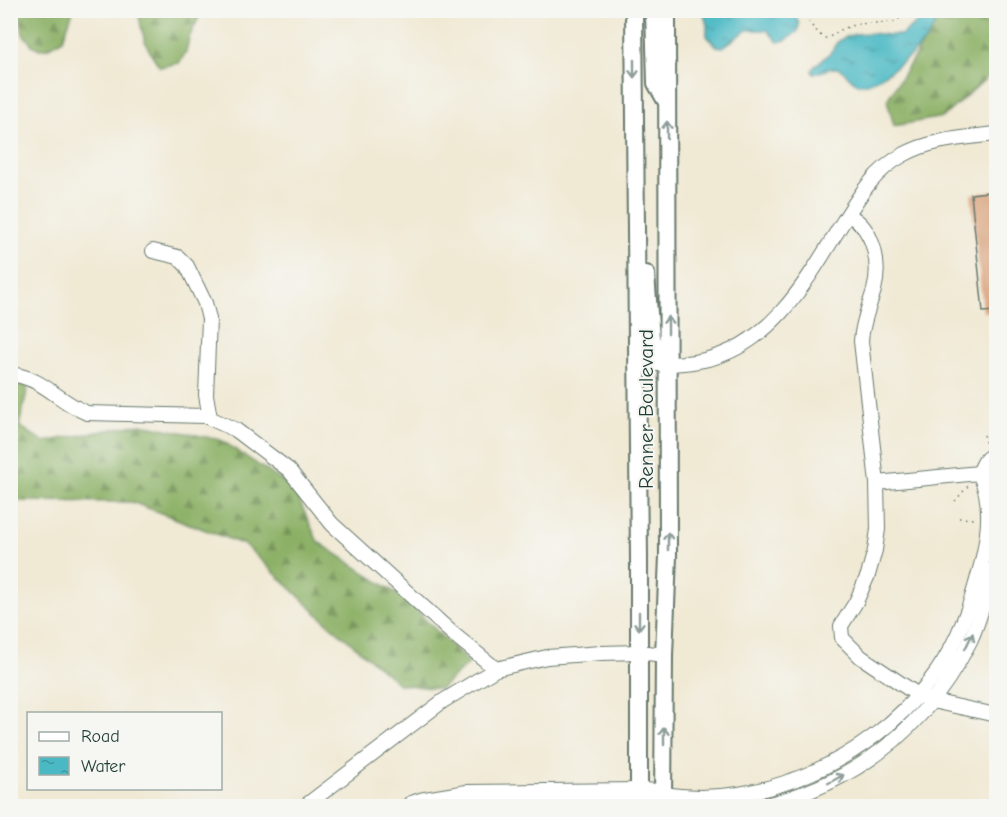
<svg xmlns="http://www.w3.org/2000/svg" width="1007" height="817" font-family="'Comic Neue',sans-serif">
<defs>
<pattern id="forest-firs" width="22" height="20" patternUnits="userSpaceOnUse" patternTransform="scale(1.5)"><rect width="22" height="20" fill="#8cb166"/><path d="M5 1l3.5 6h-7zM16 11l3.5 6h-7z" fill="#729155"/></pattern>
<pattern id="water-ripples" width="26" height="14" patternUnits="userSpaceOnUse" patternTransform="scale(1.5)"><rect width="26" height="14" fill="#4bb9c4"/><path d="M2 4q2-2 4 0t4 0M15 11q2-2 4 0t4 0" fill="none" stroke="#3e98a0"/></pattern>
</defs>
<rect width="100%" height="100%" fill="#f6f6f2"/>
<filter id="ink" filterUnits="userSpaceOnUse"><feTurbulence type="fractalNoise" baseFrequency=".0167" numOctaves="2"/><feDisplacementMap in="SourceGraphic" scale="12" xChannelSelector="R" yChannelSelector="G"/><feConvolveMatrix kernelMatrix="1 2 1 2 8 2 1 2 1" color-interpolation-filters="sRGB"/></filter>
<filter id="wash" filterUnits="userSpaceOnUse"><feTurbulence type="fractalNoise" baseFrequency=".008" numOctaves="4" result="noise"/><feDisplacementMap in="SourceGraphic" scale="24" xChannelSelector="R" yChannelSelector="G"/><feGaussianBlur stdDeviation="1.35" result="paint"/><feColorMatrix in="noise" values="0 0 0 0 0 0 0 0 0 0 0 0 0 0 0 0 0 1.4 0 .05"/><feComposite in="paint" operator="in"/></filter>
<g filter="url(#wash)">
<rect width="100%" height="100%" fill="#f0e9d4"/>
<g fill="url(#forest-firs)" stroke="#56774d" stroke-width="1.5">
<polygon points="19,11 19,10 73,11 63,39 48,48 40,49 33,46 23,34"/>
<path d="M138,11H202L189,38L186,52L179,63L160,67C144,45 143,37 138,11Z"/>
<polygon points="931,11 996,11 996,39 988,40 992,73 943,117 894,126 887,100 935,24 939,13"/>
<polygon points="11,380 28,387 19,426 44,442 141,424 221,440 294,489 318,542 405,599 469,663 440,689 399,684 324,620 245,545 132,502 11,501"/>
</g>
<g fill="url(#water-ripples)" stroke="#357b7c" stroke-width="1.5">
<polygon points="703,11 794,11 799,24 798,31 786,40 778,42 767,30 747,30 723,47 716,46 707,36 707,25"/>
<path d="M932,11L939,12V16C935,25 931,34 925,41C915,53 876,86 859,84C849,82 846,69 837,68C831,67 820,72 814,74L812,71C815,63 822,61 828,55C833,51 835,43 840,40C859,28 881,36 901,35Z"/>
</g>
<g id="blocks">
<polygon fill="#d8a27b" points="996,191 996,311 983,312 971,194"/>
</g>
</g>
<g filter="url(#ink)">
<use href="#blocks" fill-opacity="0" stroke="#68796c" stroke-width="1.5"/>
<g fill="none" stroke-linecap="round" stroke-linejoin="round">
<defs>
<g id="minor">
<path d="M848,215C874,227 881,264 874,290C869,307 862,323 861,341L877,483L878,529L875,550L868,575L856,602L841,626L842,638L861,657L918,695L932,701L996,715"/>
<polyline points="153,251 178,257 187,266 205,303 209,319 206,395 210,418"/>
<path d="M636,364C659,364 682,365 704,360C773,345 809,277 843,222C859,196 875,170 903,155C932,139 964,138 996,134"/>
<path d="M10,374C44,378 57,401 87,413L205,416L236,430L289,470L332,524L452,633L496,669"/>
<path d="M979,473C983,465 986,454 996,456"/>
<polyline points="877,483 979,473"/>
<path d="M663,794C761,810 869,760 929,682C953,652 967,617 977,580C987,546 995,505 979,473"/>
<polyline points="305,806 443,701 496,669 547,657 601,653 639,652 664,655"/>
<path d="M762,806C857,783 926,729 970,641C982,616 987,588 996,563"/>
</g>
<g id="major">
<polyline points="634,10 639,558 639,806"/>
<polyline points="654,10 656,83 665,99"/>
<polyline points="646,274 651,339 656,349 668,364"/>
<polyline points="663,806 664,655 668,556 667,10"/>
</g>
<polyline id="highway" points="412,806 424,802 466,795 639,793 663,794"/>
</defs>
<use href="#minor" stroke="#68796c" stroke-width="16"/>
<use href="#major" stroke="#68796c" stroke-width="20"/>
<use href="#highway" stroke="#68796c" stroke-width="22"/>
<g stroke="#68796c" stroke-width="1.5" stroke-dasharray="1.5 4.5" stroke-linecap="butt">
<polyline points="804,10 810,24 823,38 828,38 840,30 856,24 894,22 912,10"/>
<polyline points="984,435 986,446"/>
<polyline points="955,501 968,486"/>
<polyline points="959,518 976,519"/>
</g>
<use href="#minor" stroke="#fff" stroke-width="14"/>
<use href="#major" stroke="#fff" stroke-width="16"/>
<use href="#highway" stroke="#fff" stroke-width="20"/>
</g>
<defs><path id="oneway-shaft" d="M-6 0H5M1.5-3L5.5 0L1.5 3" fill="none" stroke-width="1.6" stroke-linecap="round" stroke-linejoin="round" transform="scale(1.5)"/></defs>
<g stroke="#8f9e9a">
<use href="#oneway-shaft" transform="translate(634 69) rotate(90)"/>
<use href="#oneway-shaft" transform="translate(667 130) rotate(-90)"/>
<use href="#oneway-shaft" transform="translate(668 325) rotate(-90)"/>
<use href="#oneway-shaft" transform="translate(668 541) rotate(-90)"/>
<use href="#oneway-shaft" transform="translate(639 621) rotate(90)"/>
<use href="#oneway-shaft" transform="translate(969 641) rotate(-64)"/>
<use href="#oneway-shaft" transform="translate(664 736) rotate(-90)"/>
<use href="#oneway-shaft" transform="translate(836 779) rotate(-28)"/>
</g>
</g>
<g text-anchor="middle" stroke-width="4.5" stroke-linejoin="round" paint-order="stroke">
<g font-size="21" fill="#1f3d34" stroke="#f6f6f2">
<text transform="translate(646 409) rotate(-90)" y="7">Renner Boulevard</text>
</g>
</g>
<rect width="1007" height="817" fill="none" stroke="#f6f6f2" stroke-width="36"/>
<rect x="27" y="712" width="195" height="78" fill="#f6f6f2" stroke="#a0aca6" stroke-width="1.5"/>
<rect x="39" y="732" width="30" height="9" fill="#ffffff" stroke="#a0aca6" stroke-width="1.5"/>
<text x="81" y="742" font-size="18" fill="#1f3d34">Road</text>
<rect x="39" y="757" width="30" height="18" fill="url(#water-ripples)" stroke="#a0aca6" stroke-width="1.5"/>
<text x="81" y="772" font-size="18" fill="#1f3d34">Water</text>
</svg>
